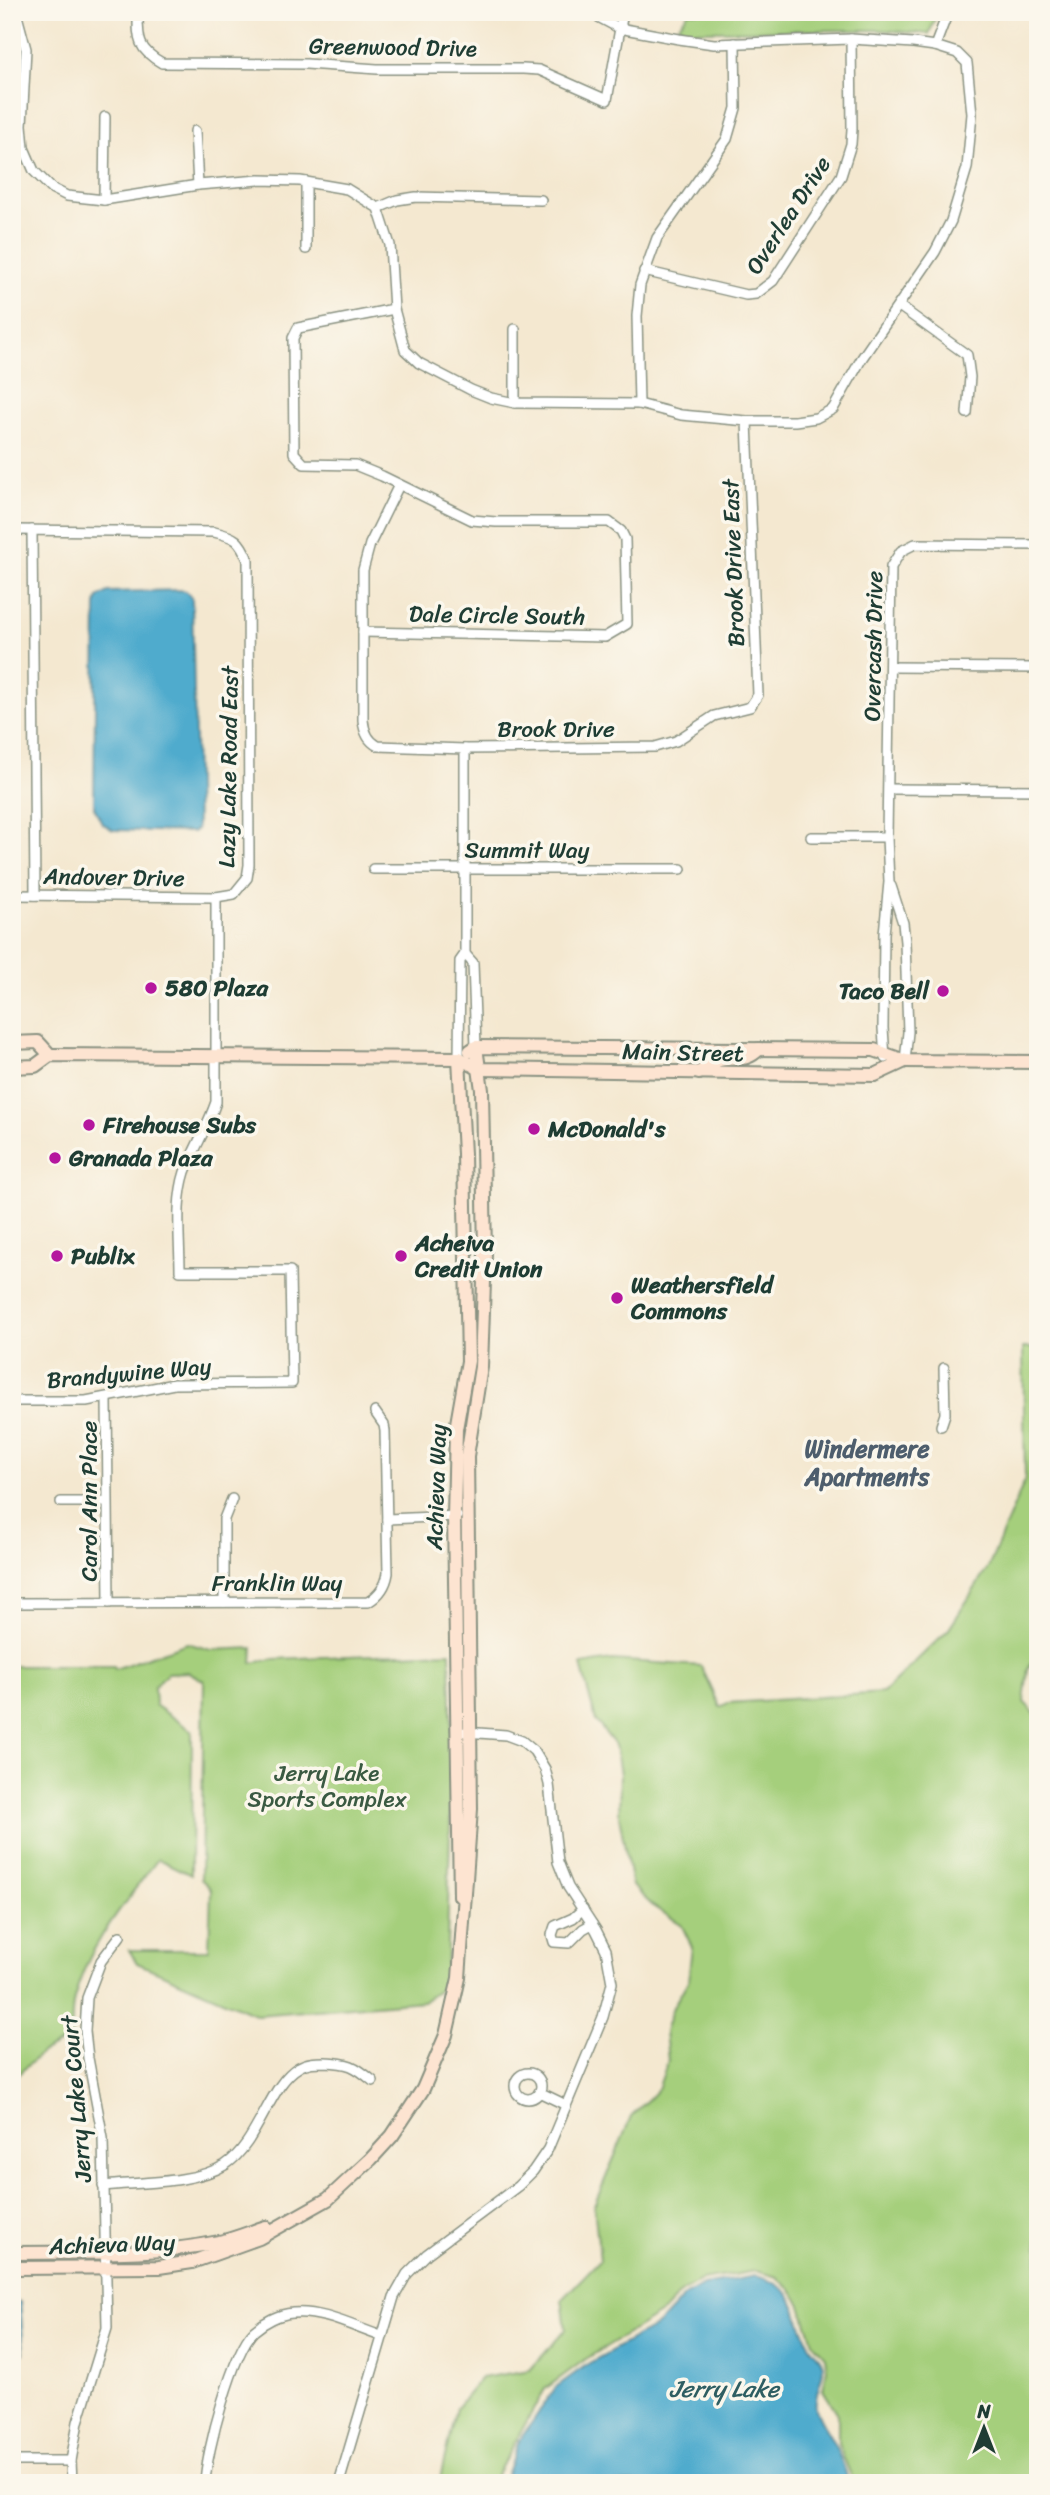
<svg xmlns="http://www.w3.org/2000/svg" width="1050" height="2495" font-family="Sriracha,sans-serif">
<rect width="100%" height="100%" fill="#fbf7ec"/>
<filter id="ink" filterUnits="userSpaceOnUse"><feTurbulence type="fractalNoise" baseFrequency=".0143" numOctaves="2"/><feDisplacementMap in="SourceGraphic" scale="14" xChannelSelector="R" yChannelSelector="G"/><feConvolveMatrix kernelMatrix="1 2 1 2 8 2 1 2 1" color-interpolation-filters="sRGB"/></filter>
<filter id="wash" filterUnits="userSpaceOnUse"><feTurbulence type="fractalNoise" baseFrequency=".00686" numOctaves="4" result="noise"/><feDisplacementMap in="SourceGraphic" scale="28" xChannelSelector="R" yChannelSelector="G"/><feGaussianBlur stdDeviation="1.57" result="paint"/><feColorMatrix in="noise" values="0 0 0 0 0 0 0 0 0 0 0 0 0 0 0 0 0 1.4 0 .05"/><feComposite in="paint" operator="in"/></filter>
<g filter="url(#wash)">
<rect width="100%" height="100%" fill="#f4e8d0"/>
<g fill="#a5cf7b" stroke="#628658" stroke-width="2">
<polygon points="689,12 938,12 929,34 881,30 688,31 678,26"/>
<polygon points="1023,1348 1038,1348 1038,1653 1028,1669 1024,1702 1038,1717 1038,2483 854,2483 838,2444 838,2414 823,2390 827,2369 825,2357 813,2342 800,2303 791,2290 777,2277 756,2271 702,2280 682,2292 663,2312 586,2359 545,2389 492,2483 439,2483 456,2408 481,2378 530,2370 566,2329 562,2299 600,2260 594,2206 631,2117 658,2089 668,2061 665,2031 673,2007 688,1981 692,1947 681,1924 654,1907 632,1886 619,1816 620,1774 615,1745 596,1721 581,1665 612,1660 701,1666 720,1707 728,1703 883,1693 949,1629 989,1566 1025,1480"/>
<path d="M187,1643L211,1650L253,1648L252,1663L273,1659L450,1652L452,1752L446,1986L423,2001L257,2015L137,1963L129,1950H209L211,1889L201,1879L204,1681L188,1672L167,1673L154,1687L155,1705L192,1731L191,1875L158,1859C125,1903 88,1944 74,1999C71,2011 72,2025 71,2038L41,2053L12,2080V1666H114L115,1669Z"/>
</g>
<g fill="#50abcd" stroke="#387480" stroke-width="2">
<polygon points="178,590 186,591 192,599 197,829 193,832 113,830 102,823 94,807 96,605 98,598 108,592"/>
<path d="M756,2276C801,2288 792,2310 809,2344C813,2352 822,2357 823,2366C824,2380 813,2395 816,2409C820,2422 827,2430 833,2442C840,2455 845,2469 849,2483H503L519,2441L556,2387L589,2363L658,2325L685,2296L703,2285Z"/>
<polygon points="12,2302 20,2302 24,2353 12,2362"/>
</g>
</g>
<g filter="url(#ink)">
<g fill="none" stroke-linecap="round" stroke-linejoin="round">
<defs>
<g id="street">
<polyline points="16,12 26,49 22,125 24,148 34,171 51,188 67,196 104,200 198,185 259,180 300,181 347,189 378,208 390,245 394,309 405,350 419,363 471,390 491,398 515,403 639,404 681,415 747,421 795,421 816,418 833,409 862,358 935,252 951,221 967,168 972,114 967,63 957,53 935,46 913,43 851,39 714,44 679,39 619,28 589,12"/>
<path d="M138,12C138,39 137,49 162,63L306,64L377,69H523L539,70L607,100L623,12"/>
<polyline points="935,46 948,12"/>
<polyline points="195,131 198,185"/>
<polyline points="306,182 306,249"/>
<polyline points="104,200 105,117"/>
<polyline points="378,208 397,200 416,197 541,200"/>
<polyline points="644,271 746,295 756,294 773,281 841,176 851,144 852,129 851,39"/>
<polyline points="899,306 967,355 970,377 967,413"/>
<polyline points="515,403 515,329"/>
<polyline points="639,404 637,316 640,285 657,238 727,139 736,108 735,43"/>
<path d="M399,485L370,544L363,570V720C364,731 368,741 378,746L465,749L655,747L676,741L714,716L750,707L758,695L747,421"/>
<path d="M12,530L214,532C236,537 240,540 248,560L249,865L247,878L234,894L216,897L12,895"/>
<polyline points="32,530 35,895"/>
<polyline points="363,632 605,637 627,624 625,539 621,531 609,522 496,522 472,520 382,476 355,465 304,464 294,453 293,338 298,328 394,309"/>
<polyline points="891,667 1038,668"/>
<polyline points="889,789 1038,790"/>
<polyline points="811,837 887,837"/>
<polyline points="373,869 681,869"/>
<polyline points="891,886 903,923 905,942 908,1032 905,1061"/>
<polyline points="465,954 473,963 476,1047"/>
<polyline points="459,1058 460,961 465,954 465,749"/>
<polyline points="885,1058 883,1028 884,934 889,882 887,837 891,567 901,551 915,544 1038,545"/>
<polyline points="107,1398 109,1603"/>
<path d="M12,1401H86L174,1384L292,1383L290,1271H180C180,1239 175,1203 185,1172C194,1148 208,1126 216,1102V897"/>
<polyline points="941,1426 945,1414 944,1368"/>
<polyline points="61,1502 107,1502"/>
<polyline points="387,1519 457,1516"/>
<polyline points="224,1602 224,1519 232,1499"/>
<path d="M12,1603L368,1602C380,1595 386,1586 388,1573L385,1431L384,1425L375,1412"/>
<polyline points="583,1909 573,1918 555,1926 552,1935 554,1942 569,1943 583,1929 592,1924"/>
<circle cx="528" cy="2086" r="13"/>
<polyline points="539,2092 566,2105"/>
<path d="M103,2186C139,2182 194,2184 225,2165C259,2143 269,2084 299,2067C307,2062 316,2062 325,2062C349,2063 354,2065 373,2081"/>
<polyline points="12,2461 71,2461"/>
<polyline points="72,2483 71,2461 78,2422 107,2328 103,2138 88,2058 85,2031 87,1998 101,1961 120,1936"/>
<path d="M205,2483C206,2452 233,2351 254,2331C264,2322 279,2314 293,2313C321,2310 354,2327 381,2336"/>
<polyline points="339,2483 394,2297 407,2274 427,2254 518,2186 533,2171 548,2149 603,2017 612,1983 606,1950 596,1930 568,1887 558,1862 549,1784 545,1769 534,1751 522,1741 506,1735 465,1732"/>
</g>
<g id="secondary">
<polyline points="12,1043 38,1042 50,1055"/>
<polyline points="470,1051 476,1047 874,1050 905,1061 1038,1062"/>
<polyline points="459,1058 464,1154 468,1361 456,1429 454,1517 460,1896"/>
<polyline points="12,1067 35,1066 50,1055 459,1058 480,1069 875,1075 905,1061"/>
<path d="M699,1073C705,1068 712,1062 720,1060C737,1056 745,1063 759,1049"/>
<path d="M12,2253C81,2252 151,2256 219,2242C235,2239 250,2232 266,2227"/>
<polyline points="12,2268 159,2267 192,2262 259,2238 328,2199 371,2159 392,2136 423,2089 446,2035 459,1978 471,1809 467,1456 481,1367 485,1253 482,1090 476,1047"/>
</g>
</defs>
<use href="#street" stroke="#8a9282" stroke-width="12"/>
<use href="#secondary" stroke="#8a9282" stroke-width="16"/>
<use href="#street" stroke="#fff" stroke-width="9"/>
<use href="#secondary" stroke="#fde4d1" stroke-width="12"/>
</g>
</g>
<g fill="#b5179e" stroke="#fbf7ec" stroke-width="2.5">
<circle cx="151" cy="988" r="7"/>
<circle cx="943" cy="991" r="7"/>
<circle cx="89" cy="1125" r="7"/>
<circle cx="534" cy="1129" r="7"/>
<circle cx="55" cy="1158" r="7"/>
<circle cx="57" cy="1256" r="7"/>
<circle cx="401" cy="1256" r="7"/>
<circle cx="617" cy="1298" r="7"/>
</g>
<g text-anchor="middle" stroke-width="7" stroke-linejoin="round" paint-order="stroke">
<g font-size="23" fill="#1f3d34" stroke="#fbf7ec">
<text transform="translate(393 47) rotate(1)" y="8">Greenwood Drive</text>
<text transform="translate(788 215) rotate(-57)" y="8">Overlea Drive</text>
<text transform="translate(733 563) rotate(-92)" y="8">Brook Drive East</text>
<text transform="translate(497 615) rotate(1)" y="8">Dale Circle South</text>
<text transform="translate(873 646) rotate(-89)" y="8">Overcash Drive</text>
<text x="556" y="737">Brook Drive</text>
<text transform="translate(228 767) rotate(-89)" y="8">Lazy Lake Road East</text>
<text x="527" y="858">Summit Way</text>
<text transform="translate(114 877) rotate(1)" y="8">Andover Drive</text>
<text transform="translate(683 1052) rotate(1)" y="8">Main Street</text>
<text transform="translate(129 1373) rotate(-5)" y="8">Brandywine Way</text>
<text transform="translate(436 1487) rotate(-88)" y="8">Achieva Way</text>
<text transform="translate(89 1501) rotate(-90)" y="8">Carol Ann Place</text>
<text x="277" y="1591">Franklin Way</text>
<text transform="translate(76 2099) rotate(-95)" y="8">Jerry Lake Court</text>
<text transform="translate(112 2244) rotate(-2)" y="8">Achieva Way</text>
</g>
<g font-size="23" font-weight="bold" fill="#1f3d34" stroke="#fbf7ec" text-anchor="start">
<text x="165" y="996">580 Plaza</text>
<text x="929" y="999" text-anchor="end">Taco Bell</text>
<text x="103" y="1133">Firehouse Subs</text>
<text x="548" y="1137">McDonald's</text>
<text x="69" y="1166">Granada Plaza</text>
<text x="415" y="1251">Acheiva<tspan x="415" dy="26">Credit Union</tspan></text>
<text x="71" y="1264">Publix</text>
<text x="631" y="1293">Weathersfield<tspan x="631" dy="26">Commons</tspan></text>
</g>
<g font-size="23" fill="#3a5a42" stroke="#fbf7ec">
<text x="327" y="1781">Jerry Lake<tspan x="327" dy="26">Sports Complex</tspan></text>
</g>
<g font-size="24" font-weight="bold" fill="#4e5e6d" stroke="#fbf7ec">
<text x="867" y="1457">Windermere<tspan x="867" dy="28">Apartments</tspan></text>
</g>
<g font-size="24" font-style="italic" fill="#2e5e62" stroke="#fbf7ec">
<text x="724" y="2397">Jerry Lake</text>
</g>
</g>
<rect width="1050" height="2495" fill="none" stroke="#fbf7ec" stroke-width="42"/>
<g transform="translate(984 2428)" stroke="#fbf7ec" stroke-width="5" paint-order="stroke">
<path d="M0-5L12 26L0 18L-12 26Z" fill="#1f3d34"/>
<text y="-10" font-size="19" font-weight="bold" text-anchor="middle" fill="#1f3d34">N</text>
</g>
</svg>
